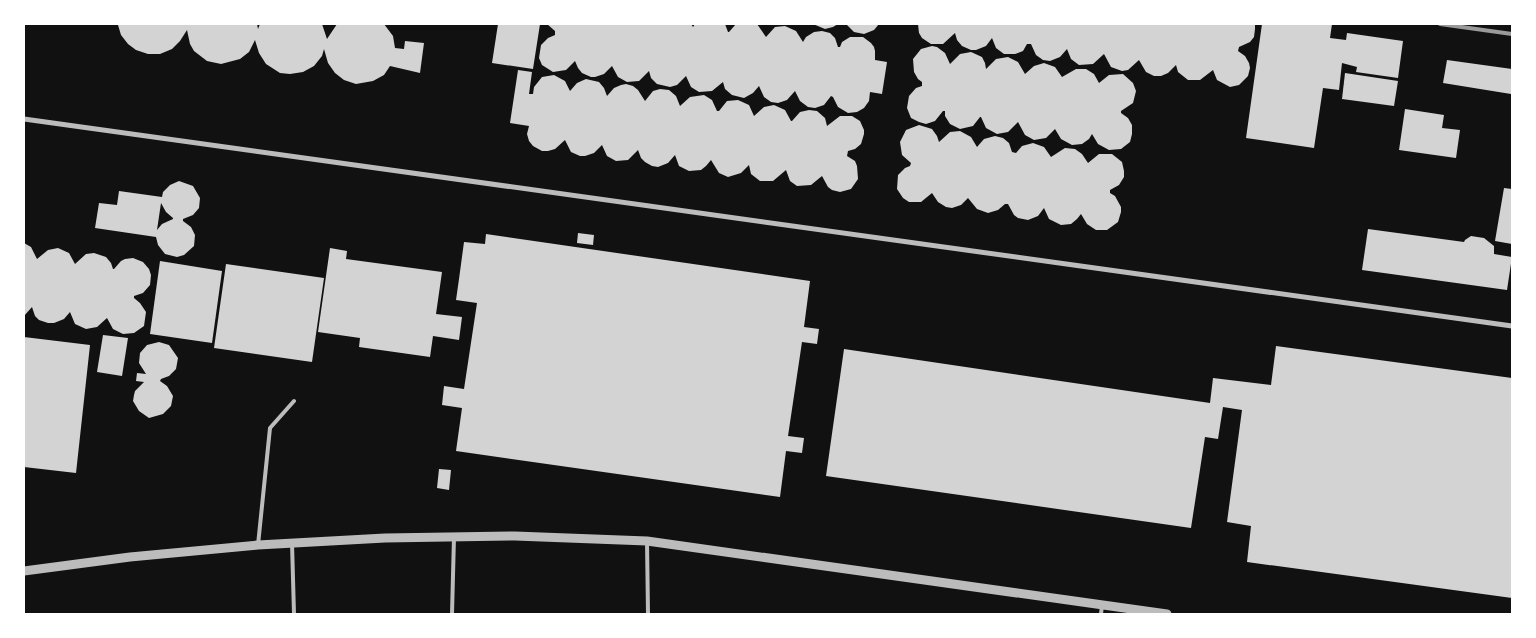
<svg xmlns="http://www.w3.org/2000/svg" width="1536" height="638" font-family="Karla,sans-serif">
<rect width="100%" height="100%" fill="#111"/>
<g fill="#d3d3d3" fill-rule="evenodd">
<polygon points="114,24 257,24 258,29 260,24 322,24 327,39 337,24 384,24 393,36 395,48 404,49 405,41 424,43 420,73 390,66 384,75 373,81 356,84 344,80 335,73 328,63 324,49 322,56 314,66 303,72 290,74 280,73 266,64 259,53 255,40 249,52 240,59 221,64 207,61 194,51 190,44 187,30 180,41 172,49 160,54 148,54 136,50 128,44 121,35 118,25"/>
<polygon points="498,24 540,24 533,69 492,63"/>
<polygon points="547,24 691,24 693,27 695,24 725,24 728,32 729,32 736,24 757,24 766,37 775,27 785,26 796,31 803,42 806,37 814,32 822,31 830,33 835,38 838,47 840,47 842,42 850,37 863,37 871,43 874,47 875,51 875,60 887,62 882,94 870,92 869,101 864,108 857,112 848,113 838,107 833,97 831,96 824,105 815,108 808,107 800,101 795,91 787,100 778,103 771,102 764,97 759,86 753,93 744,98 732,95 725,89 723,82 712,91 699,92 691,87 686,76 677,85 670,87 657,84 651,78 649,71 639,81 627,82 618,77 612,66 604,74 595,77 591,77 582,73 578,68 575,61 566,70 553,72 542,65 539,58 541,45 548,38 555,35 555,31"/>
<polygon points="813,24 838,24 833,27 825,29"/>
<polygon points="846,24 879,24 874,30 864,34 854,32"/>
<polygon points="918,24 1255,24 1255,29 1254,37 1250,42 1239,47 1238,51 1245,56 1249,63 1250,68 1248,76 1239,85 1230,87 1217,80 1213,70 1200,80 1188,80 1178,72 1176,65 1168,73 1161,76 1154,76 1146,72 1139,60 1128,70 1122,71 1111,67 1104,54 1093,64 1079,65 1071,59 1067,49 1060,57 1050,61 1043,60 1036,55 1031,44 1027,44 1023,51 1015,54 1004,54 996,48 992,38 986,46 976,50 971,50 962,46 957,40 955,33 943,44 931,44 922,38 919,33"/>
<polygon points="1262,24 1332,24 1330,38 1346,40 1347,33 1403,41 1398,78 1356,72 1357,67 1342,63 1339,90 1323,88 1314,148 1246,138"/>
<polygon points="932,46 937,47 945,53 950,64 960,54 971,52 982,57 985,63 986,69 996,59 1008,57 1018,62 1025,74 1034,66 1044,63 1055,67 1062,77 1076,69 1086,69 1094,74 1099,83 1109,75 1123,74 1133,83 1136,91 1133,103 1121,111 1121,113 1128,118 1132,125 1132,134 1130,142 1121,149 1109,150 1098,144 1092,134 1089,139 1082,144 1072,145 1061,139 1055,129 1046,138 1034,140 1025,135 1018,122 1008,132 997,134 986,128 981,117 980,117 973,126 960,129 950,124 945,116 945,111 943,111 935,121 926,124 919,122 911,118 907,108 909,96 916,88 922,86 922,82 918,79 914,72 913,59 921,49"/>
<polygon points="1447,60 1512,69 1511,94 1443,83"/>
<polygon points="518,70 532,72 529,94 533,94 534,87 542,77 554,75 565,81 570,91 577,83 586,79 599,82 604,88 607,96 614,88 621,85 626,84 633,86 638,90 645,101 653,91 660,89 669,90 676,96 680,106 690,97 704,95 712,100 717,111 719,111 727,101 738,100 749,105 754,116 764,107 774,105 785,110 791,121 792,121 800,112 809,110 817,111 825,118 827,126 840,116 852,116 860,121 864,130 864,134 861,144 855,149 848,151 847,156 855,161 857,166 858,179 851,189 840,192 832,190 828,187 822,176 811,185 797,186 790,181 786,170 773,181 760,181 751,174 749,165 741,173 728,177 719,173 711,160 706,166 701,170 689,171 679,166 675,155 668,163 658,167 652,166 645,162 641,158 638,150 628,160 616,161 607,156 602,145 594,153 585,156 580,156 571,152 565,140 555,149 548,151 542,151 533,146 529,141 527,134 529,126 510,123"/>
<polygon points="1345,73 1398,81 1394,106 1342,99"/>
<polygon points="1405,109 1444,115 1442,128 1460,130 1456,158 1399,150"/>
<polygon points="919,125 932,129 937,136 939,142 950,132 960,131 971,137 977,147 984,139 995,136 1003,138 1009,143 1012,152 1016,153 1022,146 1033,143 1044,147 1051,157 1065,148 1075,149 1082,154 1088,163 1099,154 1112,154 1122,162 1124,171 1124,177 1119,185 1110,190 1110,193 1115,196 1121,207 1121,212 1118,222 1107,230 1096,230 1087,224 1081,214 1077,219 1071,224 1061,225 1049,219 1044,208 1038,216 1028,220 1018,218 1014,215 1008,204 1005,204 998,210 988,213 977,209 968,198 961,205 952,208 946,207 938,202 932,193 921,202 909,202 903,198 897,189 898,175 905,168 910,166 911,163 902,155 900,142 906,130"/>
<path d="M179,181L193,186L200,198L199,208L193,215L183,219V221L191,227L195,235L194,246L184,255L177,257L165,254L158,245L156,237L95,228L99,203L117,205L119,191L162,197L163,192L170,185ZM161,203L166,212L173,218V219L162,224L157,230Z"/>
<polygon points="1504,188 1512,189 1512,244 1495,241"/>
<polygon points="1368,229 1464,242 1465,240 1471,236 1484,238 1494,246 1494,254 1512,257 1507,290 1362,270"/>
<polygon points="578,233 594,235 593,245 577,243"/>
<polygon points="486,234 810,281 804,327 819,329 817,344 802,342 788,436 804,438 802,453 786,451 780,497 456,451 462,408 442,405 444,386 464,389 477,303 456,300 459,279 464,242 485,244"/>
<polygon points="24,243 31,247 37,259 48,250 58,248 69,253 75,264 86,254 94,253 106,257 111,263 113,269 114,269 121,261 125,259 133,258 143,262 149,269 151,275 150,285 143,293 134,296 134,298 140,303 146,312 144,326 134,333 123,334 113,329 107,318 97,327 86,329 75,324 70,312 64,319 54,323 48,323 39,320 35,316 32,307 24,316"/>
<polygon points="330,248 347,251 346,259 442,272 436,314 462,317 459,340 433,336 430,357 359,347 360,338 318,332"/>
<polygon points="160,261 222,271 212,343 150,334"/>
<polygon points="226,264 324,278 312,362 214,348"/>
<polygon points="103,335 128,338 122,376 97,372"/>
<polygon points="24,337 90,345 76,473 24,467"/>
<polygon points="159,342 169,345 178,358 176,369 169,376 161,379 160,381 167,386 173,396 171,406 163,414 149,418 139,411 133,401 134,395 135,391 144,382 136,381 137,373 146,374 139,363 140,353 147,345"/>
<polygon points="1276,346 1512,378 1512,598 1247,562 1251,526 1227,522 1242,410 1223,407 1218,439 1205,437 1191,528 826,476 844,349 1210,403 1213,378 1271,385"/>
<polygon points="439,469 451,470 449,490 437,488"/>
</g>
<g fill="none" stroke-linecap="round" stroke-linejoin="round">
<g stroke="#bcbcbc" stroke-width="4">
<polyline points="647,541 648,614"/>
<polyline points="292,543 294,614"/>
<polyline points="258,545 270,428 294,401"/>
<polyline points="452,614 454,537"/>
<polyline points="1101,614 1102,605"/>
</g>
<polyline stroke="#bcbcbc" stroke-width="5" points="24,119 1512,326"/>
<polyline stroke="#bcbcbc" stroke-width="9" points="24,571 130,557 258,545 385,538 515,536 647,541 1167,614"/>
<polyline stroke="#9a9a9a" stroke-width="4" points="1440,24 1512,34"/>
</g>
<rect width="1536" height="638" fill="none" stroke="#ffffff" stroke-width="50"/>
</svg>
